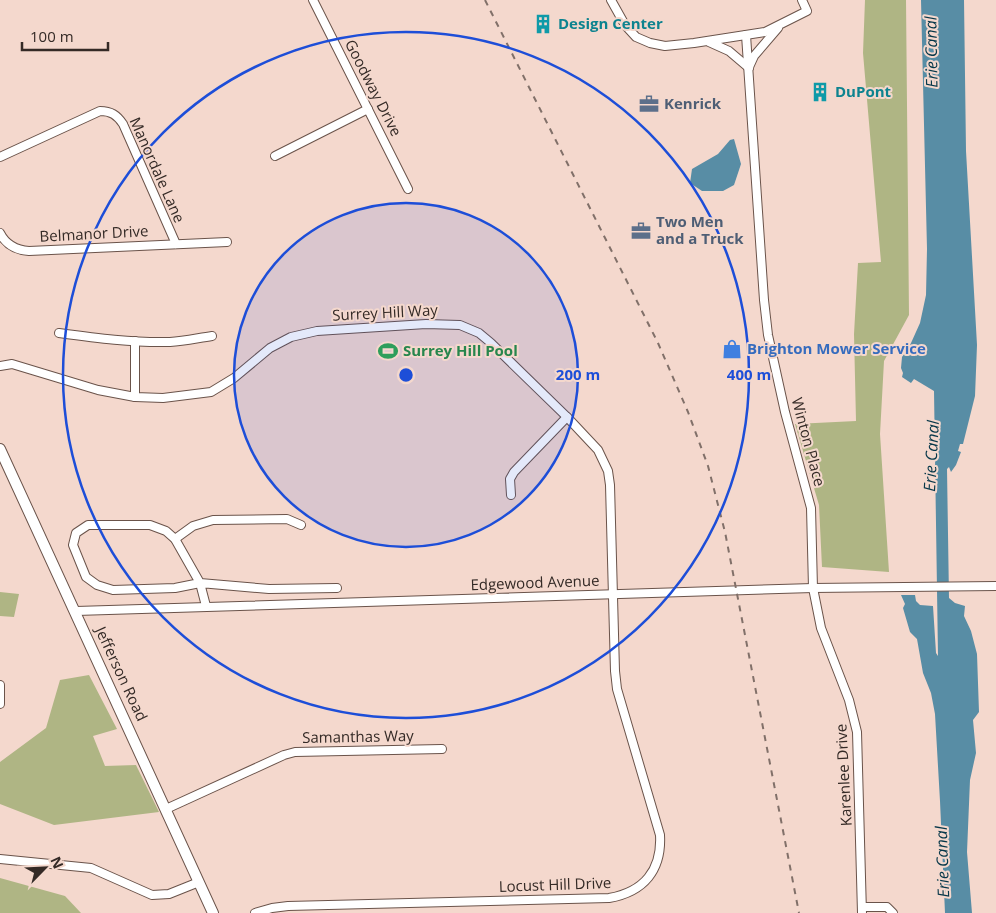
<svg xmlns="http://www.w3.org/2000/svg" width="996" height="913" font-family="'Open Sans',sans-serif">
<rect width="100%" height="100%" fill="#f4d8cd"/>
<g fill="#afb584">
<polygon points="865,0 906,0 909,315 884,361 880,434 889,572 822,567 819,505 795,424 856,421 854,334 858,263 881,262 863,53"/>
<polygon points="0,592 19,594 14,617 0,616"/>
<polygon points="89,675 117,729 93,736 105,766 136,765 159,812 54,825 0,804 0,762 46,728 60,680"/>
<polygon points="0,878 65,896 81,913 0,913"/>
</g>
<g fill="#588da5">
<polygon points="921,0 964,0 966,151 977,345 975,396 963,444 960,444 958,451 961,452 956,465 951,472 949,467 947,469 949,598 955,603 965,606 964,616 971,631 977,654 979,712 973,720 976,753 970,780 967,852 972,913 945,913 940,801 935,714 931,693 923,673 917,639 910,632 903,608 905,604 901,595 915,595 916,601 920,605 933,606 936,653 938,656 934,391 914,379 911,383 902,377 903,373 901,368 902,357 911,343 920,323 926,295 927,249"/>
<polygon points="734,139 741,164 734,185 723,191 702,191 690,183 692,169 718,154 730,140"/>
</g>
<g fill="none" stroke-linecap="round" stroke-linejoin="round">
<defs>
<g id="minor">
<polyline points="313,0 408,189"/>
<polyline points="611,0 625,25 636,37 650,43 665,46 694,43 765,32 807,11 802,0"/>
<polyline points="746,35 764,300 768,335 785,412 811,508 813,588 821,628 849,700 857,732 862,913"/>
<polyline points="709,42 729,51 749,68"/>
<polyline points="749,67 754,56 778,28"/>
<polyline points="275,156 368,109"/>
<path d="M0,157L100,111C111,111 117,115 123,124L176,244"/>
<path d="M0,233C6,245 16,250 29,251L227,242"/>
<path d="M59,333C96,338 133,343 170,342C184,341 198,338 212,336"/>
<path d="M0,366L12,364L98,390L135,397L163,398L211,392L234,378L270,348L291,337L317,331L426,324L460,325L479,333L491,343L567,417L598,450L608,471L610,485L615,671L617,689L660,835C662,870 644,892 609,898L288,906L272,908L255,913"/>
<polyline points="135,397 135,341"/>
<polyline points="511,495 510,479 514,472 567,417"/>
<polyline points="175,539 193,526 213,520 287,519 301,525"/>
<polyline points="206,606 200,583 175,539 166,531 150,525 88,525 76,533 73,545 86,577 97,585 113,590 175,588 200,583 269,589 337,588"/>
<polyline points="76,611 813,588 996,586"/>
<polyline points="0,685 0,704"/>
<polyline points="166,809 284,755 295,752 442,749"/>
<polyline points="0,859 91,868 152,895 169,894 199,882"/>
<polyline points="862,907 887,907 893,913"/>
</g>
<polyline id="major" points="0,449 213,913"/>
</defs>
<use href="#minor" stroke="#6a534a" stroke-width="10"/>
<use href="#major" stroke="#6a534a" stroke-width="12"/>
<use href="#minor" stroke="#fff" stroke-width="8"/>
<use href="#major" stroke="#fff" stroke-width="10"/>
<polyline stroke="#817069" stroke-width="2" stroke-dasharray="6 6" stroke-linecap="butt" points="485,0 658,343 688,412 708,466 725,532 799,913"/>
</g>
<circle cx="406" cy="375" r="172" fill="#1d4ed8" fill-opacity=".12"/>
<g fill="none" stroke="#1d4ed8" stroke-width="2.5">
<circle cx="406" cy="375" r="172"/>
<circle cx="406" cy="375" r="343"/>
</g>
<defs>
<symbol id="building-bare" viewBox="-9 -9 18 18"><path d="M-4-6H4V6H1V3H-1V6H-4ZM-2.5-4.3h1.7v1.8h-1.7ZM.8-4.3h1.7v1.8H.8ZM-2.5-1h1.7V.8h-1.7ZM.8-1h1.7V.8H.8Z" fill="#0f9aa8" stroke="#f4d8cd" stroke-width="2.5" paint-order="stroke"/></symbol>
<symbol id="office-bare" viewBox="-9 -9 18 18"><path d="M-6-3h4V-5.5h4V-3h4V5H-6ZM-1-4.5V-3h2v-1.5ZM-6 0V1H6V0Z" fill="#5c6f8a" stroke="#f4d8cd" stroke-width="2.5" paint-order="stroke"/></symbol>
<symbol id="shop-bare" viewBox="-9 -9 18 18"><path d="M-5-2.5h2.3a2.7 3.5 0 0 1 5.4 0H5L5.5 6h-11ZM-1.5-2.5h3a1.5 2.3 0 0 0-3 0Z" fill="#3f7fe0" stroke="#f4d8cd" stroke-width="2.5" paint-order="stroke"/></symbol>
<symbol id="stadium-bare" viewBox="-9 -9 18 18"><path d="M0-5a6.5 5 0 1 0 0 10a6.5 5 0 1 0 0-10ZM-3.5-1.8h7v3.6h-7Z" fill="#2e9e5b" stroke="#f4d8cd" stroke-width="2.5" paint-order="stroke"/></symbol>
</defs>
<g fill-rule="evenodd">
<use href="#building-bare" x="529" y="10" width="28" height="28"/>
<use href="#building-bare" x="806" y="78" width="28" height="28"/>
<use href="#office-bare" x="635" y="90" width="28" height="28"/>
<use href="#office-bare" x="627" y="217" width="28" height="28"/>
<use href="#shop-bare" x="718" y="335" width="28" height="28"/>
<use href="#stadium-bare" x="374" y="337" width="28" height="28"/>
</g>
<g text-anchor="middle" stroke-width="4" stroke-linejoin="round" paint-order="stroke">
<g font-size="15" font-weight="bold" fill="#0d838f" stroke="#f4d8cd" text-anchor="start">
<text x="558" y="29">Design Center</text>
<text x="835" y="97">DuPont</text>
</g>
<g font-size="15" fill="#342a26" stroke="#f4d8cd">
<text transform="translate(373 88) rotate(63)" y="5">Goodway Drive</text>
<text transform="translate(157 170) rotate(66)" y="5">Manordale Lane</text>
<text transform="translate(94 234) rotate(-3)" y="5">Belmanor Drive</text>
<text transform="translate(385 313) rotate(-3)" y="5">Surrey Hill Way</text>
<text transform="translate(808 442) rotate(75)" y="5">Winton Place</text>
<text transform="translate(535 583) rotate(-2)" y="5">Edgewood Avenue</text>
<text transform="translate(121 674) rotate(65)" y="5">Jefferson Road</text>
<text transform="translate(358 737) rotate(-1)" y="5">Samanthas Way</text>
<text transform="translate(844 775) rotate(-93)" y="5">Karenlee Drive</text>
<text transform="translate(555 885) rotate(-2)" y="5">Locust Hill Drive</text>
</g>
<g font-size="15" font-weight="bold" fill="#4e5e75" stroke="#f4d8cd" text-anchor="start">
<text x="664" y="109">Kenrick</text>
<text x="656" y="227">Two Men<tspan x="656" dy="17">and a Truck</tspan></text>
</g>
<g font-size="15" font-weight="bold" fill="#366cbe" stroke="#f4d8cd" text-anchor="start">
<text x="747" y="354">Brighton Mower Service</text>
</g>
<g font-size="15" font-weight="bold" fill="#27864d" stroke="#f4d8cd" text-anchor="start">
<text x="403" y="356">Surrey Hill Pool</text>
</g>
<g font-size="16" font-style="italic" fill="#063749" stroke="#f4d8cd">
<text transform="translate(931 52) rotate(-91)" y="6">Erie Canal</text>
<text transform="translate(931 456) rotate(-87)" y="6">Erie Canal</text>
<text transform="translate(942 862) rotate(-92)" y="6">Erie Canal</text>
</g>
</g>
<circle cx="406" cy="375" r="8" fill="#1d4ed8" stroke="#f4d8cd" stroke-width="2.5"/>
<g font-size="15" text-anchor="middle" font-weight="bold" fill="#1d4ed8" stroke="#f4d8cd" stroke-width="4" stroke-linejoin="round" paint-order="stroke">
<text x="578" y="380">200 m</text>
<text x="749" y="380">400 m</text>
</g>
<g transform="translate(45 868) rotate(66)" stroke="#f4d8cd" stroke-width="4" paint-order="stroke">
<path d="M0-4L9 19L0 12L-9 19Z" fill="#342a26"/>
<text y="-8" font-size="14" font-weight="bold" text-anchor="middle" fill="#342a26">N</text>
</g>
<path d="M22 42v8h86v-8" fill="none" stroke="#342a26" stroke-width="2.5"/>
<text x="30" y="42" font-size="15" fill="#342a26" stroke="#f4d8cd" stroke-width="4" paint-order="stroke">100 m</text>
</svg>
